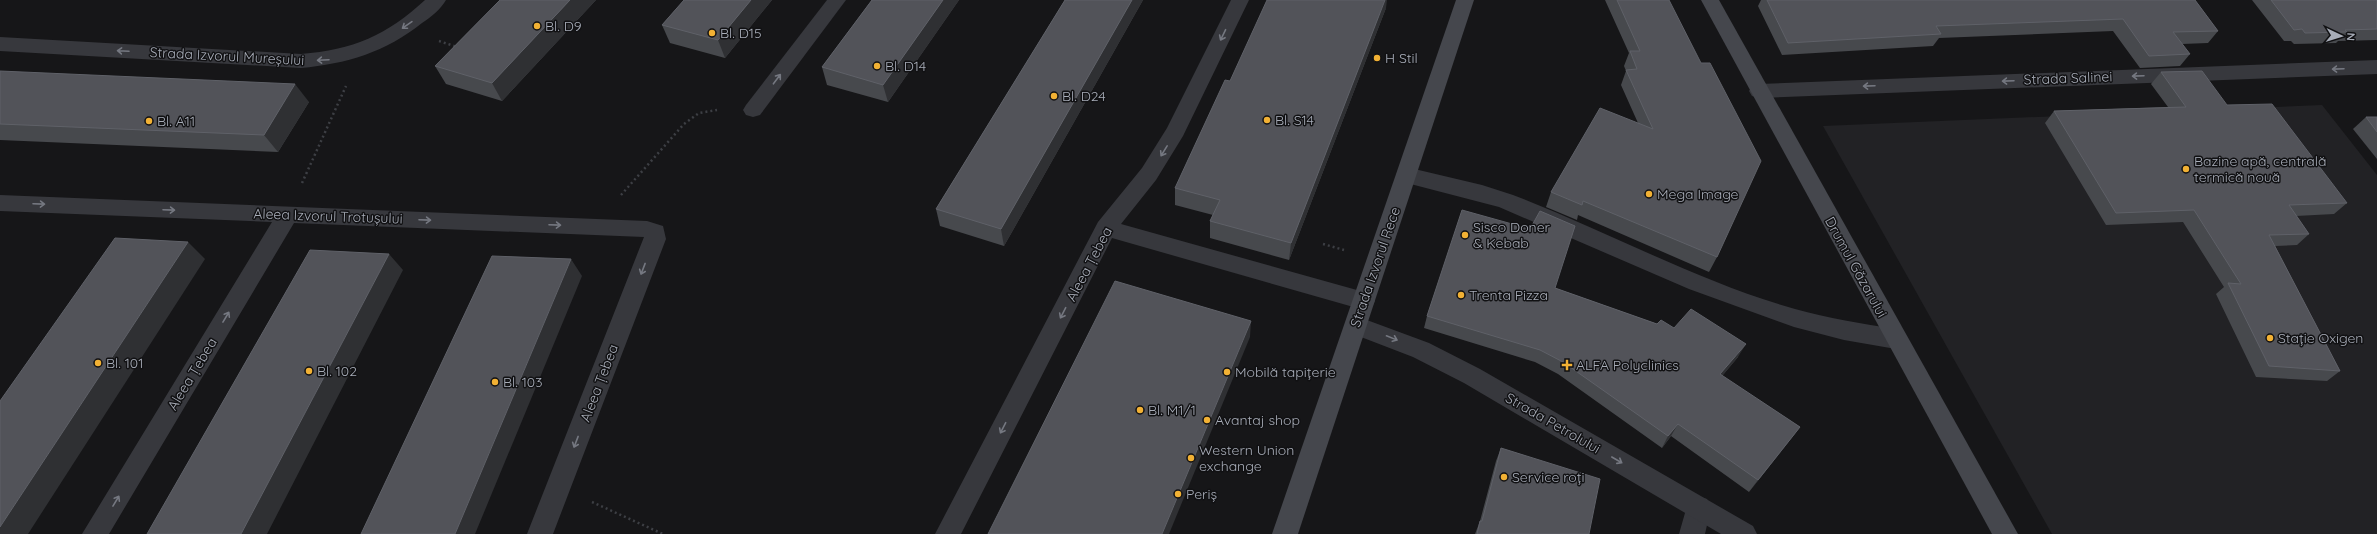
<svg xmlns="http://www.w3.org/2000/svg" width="2377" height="534" font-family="Quicksand,sans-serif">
<rect width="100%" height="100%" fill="#161618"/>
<polygon fill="#222225" points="2322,105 2377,175 2377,534 2052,534 1823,126"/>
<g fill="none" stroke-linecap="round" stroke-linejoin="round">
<g stroke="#3d3f44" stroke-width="2.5" stroke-dasharray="2 3" stroke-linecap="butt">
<polyline points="439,41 457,47"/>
<polyline points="302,183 346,86"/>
<polyline points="621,195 684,124 699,113 717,110"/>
<polyline points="1323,244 1344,250"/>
<polyline points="592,502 663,534"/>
</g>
<g fill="#37383d" fill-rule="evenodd">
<path d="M1406,167L1482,185L1513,195C1607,231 1699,282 1795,309C1828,318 1862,324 1896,329L1904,332L1907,339L1904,346L1896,349L1844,340L1794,327L1689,289L1499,207L1399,181L1396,175L1399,169Z"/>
<polygon points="1698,496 1707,499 1711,507 1705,534 1679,534 1689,499"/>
</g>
<g fill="#37383d" fill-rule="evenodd">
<path d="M425,0H446C441,9 431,17 422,23C386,52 346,64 301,68L0,51V37L301,54C353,50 387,35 425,0Z"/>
<polygon points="827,0 846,0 760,115 753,117 746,115 743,110 746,105"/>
<polygon points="1231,0 1249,0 1183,136 1156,180 1121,224 1364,292 1372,295 1375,301 1372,307 1364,310 1112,238 961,534 935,534 1098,222 1142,168 1167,128"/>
<polygon points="2377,60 2377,74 1759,98 1752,96 1749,91 1752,86 1759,84"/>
<polygon points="0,195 647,221 663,226 666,239 553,534 527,534 644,237 294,223 109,534 82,534 272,222 0,211"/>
<polygon points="1356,316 1429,343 1480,369 1753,526 1757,534 1721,534 1464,383 1413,357 1348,332 1345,325 1348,318"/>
</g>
<g fill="#45474d" fill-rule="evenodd">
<polygon points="1456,0 1474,0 1298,534 1272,534"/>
<polygon points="1701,0 1719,0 2018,534 1992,534"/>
</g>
</g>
<g fill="#47494d">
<polygon points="500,0 596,0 502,101 446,84 435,66"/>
<polygon points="684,0 772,0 725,58 670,43 662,25"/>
<polygon points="872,0 959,0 888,102 827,85 822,67"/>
<polygon points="1065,0 1143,0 1004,246 940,226 936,209"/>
<polygon points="1605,0 1669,0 1717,257 1709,272 1578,215 1577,220 1546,207 1551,192 1638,123 1621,85 1626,71 1624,66 1629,53"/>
<polygon points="1761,0 2195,0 2218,31 2208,43 2182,44 2190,54 2180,66 2140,68 2113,31 1939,38 1933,46 1782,55 1758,6"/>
<polygon points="2252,0 2377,0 2377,40 2338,41 2336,43 2294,44 2291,41 2284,41"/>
<polygon points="1386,8 1289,260 1210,238 1210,221 1213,215 1175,205 1175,188"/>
<polygon points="0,71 309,102 278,152 0,140"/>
<polygon points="2161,72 2227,105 2347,203 2334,214 2296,216 2309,234 2297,245 2275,246 2340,371 2327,381 2256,377 2216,294 2224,287 2183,222 2106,225 2045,123 2054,111 2168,107 2151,84"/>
<polygon points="2366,117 2377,117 2377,159 2353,129"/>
<polygon points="1555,288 1657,324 1674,328 1738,357 1722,376 1800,427 1749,492 1671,436 1662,448 1558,374 1535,362 1424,328 1427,316"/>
<polygon points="1501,448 1589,534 1475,534 1480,521 1496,461"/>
</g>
<g fill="#2f3033">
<polygon points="570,0 596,0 502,101 492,83"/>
<polygon points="751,0 772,0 725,58 718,40"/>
<polygon points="943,0 959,0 888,102 883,85"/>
<polygon points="1132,0 1143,0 1004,246 1001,229"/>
<polygon points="1385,0 1387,0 1386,8 1289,260 1291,243"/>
<polygon points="295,84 309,102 278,152 264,135"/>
<polygon points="188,242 205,259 28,534 0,534 0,527"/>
<polygon points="389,254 403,270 267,534 241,534"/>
<polygon points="571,259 582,276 475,534 455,534"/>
<polygon points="1251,321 1250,337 1169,534 1162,534"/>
<polygon points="1746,344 1738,357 1713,387 1720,374"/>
<polygon points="1678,424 1671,436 1662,448 1668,436"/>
<polygon points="1800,427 1791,439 1749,492 1758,480"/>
</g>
<g fill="#525359" stroke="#5f6168">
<polygon points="500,0 570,0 492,83 435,66"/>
<polygon points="684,0 751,0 718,40 662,25"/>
<polygon points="872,0 943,0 883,85 822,67"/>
<polygon points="1065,0 1132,0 1001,229 936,209"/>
<polygon points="1267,0 1385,0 1291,243 1210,221 1220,200 1175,188 1225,80 1230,81"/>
<polygon points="1617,0 1669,0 1701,63 1710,63 1761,161 1717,257 1583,201 1582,205 1551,192 1600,108 1653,129 1626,70 1637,69 1630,51 1640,51"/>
<polygon points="1767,0 2195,0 2218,31 2173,32 2190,54 2149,56 2123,19 1936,26 1941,34 1788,43"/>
<polygon points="2271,0 2377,0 2377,29 2345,30 2347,32 2305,33 2302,29 2294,30"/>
<polygon points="0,71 295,84 264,135 0,124"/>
<polygon points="2202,71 2227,105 2272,104 2347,203 2289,205 2309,234 2269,235 2340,371 2269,366 2228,283 2241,284 2194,210 2116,213 2054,111 2186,107 2161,72"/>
<polygon points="2366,117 2377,117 2377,132"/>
<polygon points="1462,210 1530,229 1540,211 1575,226 1555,288 1657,324 1661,320 1674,328 1691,309 1746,344 1720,374 1800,427 1758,480 1678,424 1668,436 1563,362 1540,350 1427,316"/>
<polygon points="115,238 188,242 0,527 0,401"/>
<polygon points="310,250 389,254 241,534 147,534"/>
<polygon points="492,256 571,259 455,534 361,534"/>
<polygon points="1115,281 1251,321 1162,534 988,534"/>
<polygon points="1501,448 1600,479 1589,534 1477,534 1480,521 1482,521"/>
</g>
<defs><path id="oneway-shaft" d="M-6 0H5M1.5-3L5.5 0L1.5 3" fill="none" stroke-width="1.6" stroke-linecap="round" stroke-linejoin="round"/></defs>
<g stroke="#757881">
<use href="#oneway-shaft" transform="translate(407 25) rotate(145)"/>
<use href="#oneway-shaft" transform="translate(1223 35) rotate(116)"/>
<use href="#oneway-shaft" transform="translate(123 51) rotate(-177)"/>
<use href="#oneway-shaft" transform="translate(323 60) rotate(177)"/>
<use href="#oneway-shaft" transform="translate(2338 69) rotate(178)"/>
<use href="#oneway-shaft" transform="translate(2138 76) rotate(178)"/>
<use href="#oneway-shaft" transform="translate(777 79) rotate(-53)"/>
<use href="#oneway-shaft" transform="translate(2008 81) rotate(178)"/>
<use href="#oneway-shaft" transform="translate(1869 86) rotate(178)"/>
<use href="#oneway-shaft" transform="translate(1164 151) rotate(122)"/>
<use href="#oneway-shaft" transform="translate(39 204) rotate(2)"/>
<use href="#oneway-shaft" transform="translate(169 210) rotate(2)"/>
<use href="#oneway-shaft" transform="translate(425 220) rotate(2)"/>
<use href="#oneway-shaft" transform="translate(555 225) rotate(2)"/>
<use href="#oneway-shaft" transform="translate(643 269) rotate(111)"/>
<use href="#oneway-shaft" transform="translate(1063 313) rotate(117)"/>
<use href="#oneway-shaft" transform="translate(226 317) rotate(-59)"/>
<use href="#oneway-shaft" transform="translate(1392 338) rotate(22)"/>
<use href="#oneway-shaft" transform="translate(1003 428) rotate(117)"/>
<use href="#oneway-shaft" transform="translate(576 442) rotate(111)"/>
<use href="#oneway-shaft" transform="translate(1617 460) rotate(30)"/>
<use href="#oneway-shaft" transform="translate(116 501) rotate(-59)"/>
</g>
<g fill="#f2b134" stroke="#111113" stroke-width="1.5">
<circle cx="537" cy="26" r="4"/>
<circle cx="712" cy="33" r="4"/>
<circle cx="1377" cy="58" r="4"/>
<circle cx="877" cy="66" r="4"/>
<circle cx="1054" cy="96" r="4"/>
<circle cx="1267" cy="120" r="4"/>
<circle cx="149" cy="121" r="4"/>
<circle cx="2186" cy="169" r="4"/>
<circle cx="1649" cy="194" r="4"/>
<circle cx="1465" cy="235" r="4"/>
<circle cx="1461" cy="295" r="4"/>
<circle cx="2270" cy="338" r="4"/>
<circle cx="98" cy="363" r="4"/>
<path d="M1565 359h4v4h4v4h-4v4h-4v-4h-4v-4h4z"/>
<circle cx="309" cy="371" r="4"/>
<circle cx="1227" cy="372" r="4"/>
<circle cx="495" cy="382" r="4"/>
<circle cx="1140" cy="410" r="4"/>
<circle cx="1207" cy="420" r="4"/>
<circle cx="1191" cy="458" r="4"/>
<circle cx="1504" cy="477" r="4"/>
<circle cx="1178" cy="494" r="4"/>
</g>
<g text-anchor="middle" stroke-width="3" stroke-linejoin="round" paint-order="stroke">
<g font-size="14" fill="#a8adb8" stroke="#111113" text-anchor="start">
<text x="545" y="31">Bl. D9</text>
<text x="720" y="38">Bl. D15</text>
<text x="1385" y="63">H Stil</text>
<text x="885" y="71">Bl. D14</text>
<text x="1062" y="101">Bl. D24</text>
<text x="1275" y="125">Bl. S14</text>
<text x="157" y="126">Bl. A11</text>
<text x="2194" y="166">Bazine apă, centrală<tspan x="2194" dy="16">termică nouă</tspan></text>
<text x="1657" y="199">Mega Image</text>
<text x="1473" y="232">Sisco Doner<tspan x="1473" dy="16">&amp; Kebab</tspan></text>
<text x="1469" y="300">Trenta Pizza</text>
<text x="2278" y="343">Stație Oxigen</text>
<text x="106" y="368">Bl. 101</text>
<text x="1576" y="370">ALFA Polyclinics</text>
<text x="317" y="376">Bl. 102</text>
<text x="1235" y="377">Mobilă tapițerie</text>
<text x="503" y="387">Bl. 103</text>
<text x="1148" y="415">Bl. M1/1</text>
<text x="1215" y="425">Avantaj shop</text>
<text x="1199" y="455">Western Union<tspan x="1199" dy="16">exchange</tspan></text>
<text x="1512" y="482">Service roți</text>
<text x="1186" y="499">Periș</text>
</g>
<g font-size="14" fill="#a8adb8" stroke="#111113">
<text transform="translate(227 56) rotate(3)" y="5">Strada Izvorul Mureșului</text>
<text transform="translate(2068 78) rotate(-2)" y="5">Strada Salinei</text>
<text transform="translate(328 216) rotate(2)" y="5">Aleea Izvorul Trotușului</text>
<text transform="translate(1089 264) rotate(-62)" y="5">Aleea Țebea</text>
<text transform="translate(1375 267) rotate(-71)" y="5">Strada Izvorul Rece</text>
<text transform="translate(1856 267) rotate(61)" y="5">Drumul Găzarului</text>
<text transform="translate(192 374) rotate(-59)" y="5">Aleea Țebea</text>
<text transform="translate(599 383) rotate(-69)" y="5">Aleea Țebea</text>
<text transform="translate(1553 423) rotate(30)" y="5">Strada Petrolului</text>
</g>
</g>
<g transform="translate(2341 36) rotate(94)" stroke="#111113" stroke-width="3" paint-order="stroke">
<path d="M0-3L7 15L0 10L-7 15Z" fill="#a8adb8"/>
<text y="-6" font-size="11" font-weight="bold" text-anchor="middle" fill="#a8adb8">N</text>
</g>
</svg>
